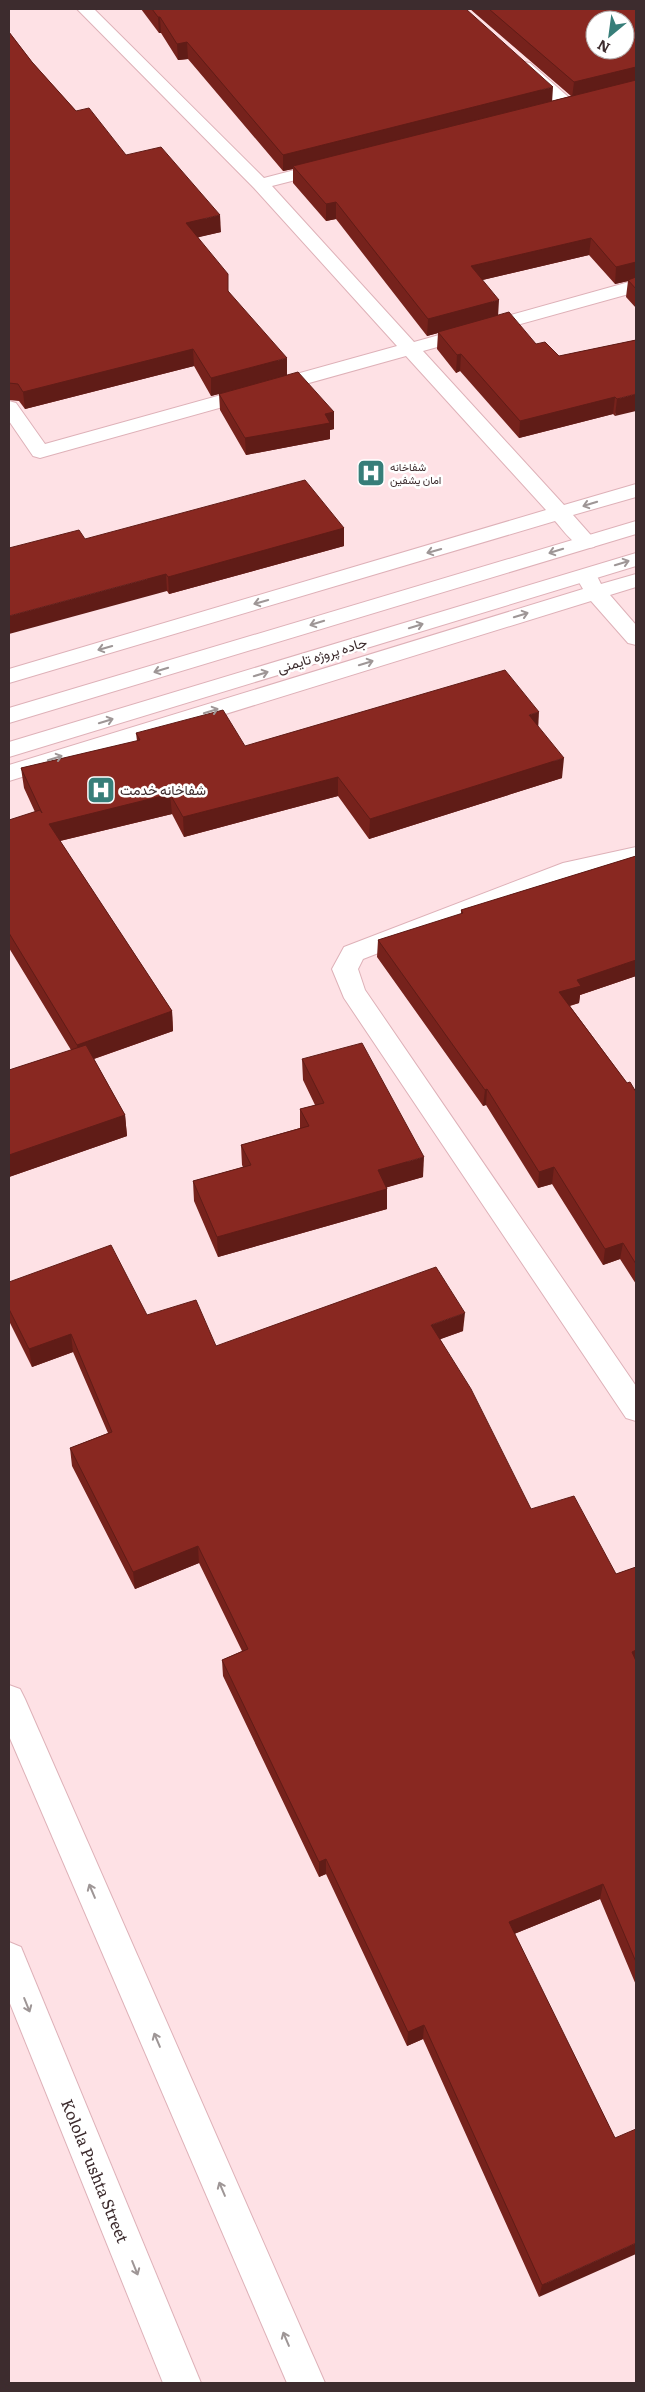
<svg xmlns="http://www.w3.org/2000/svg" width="645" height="2392" font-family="Literata,Vazirmatn,serif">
<rect width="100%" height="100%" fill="#fee1e5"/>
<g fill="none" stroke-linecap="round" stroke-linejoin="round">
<defs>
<g id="minor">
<path d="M77,9H94L264,178L329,161L335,162L338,166L335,170L272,186L414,342L636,280V292L423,351L564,505L636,484V497L573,515L597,542L594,547C576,551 566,533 555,521L9,683V669L546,510L406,356L47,456L40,458L33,456L9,421V401L16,403L45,444L397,346L254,188Z"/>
<polygon points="524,62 530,63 574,102 577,106 574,110 562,110 518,71 516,67 518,63"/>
<polygon points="588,572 596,574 601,584 636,574 636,587 610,595 636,625 636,645 628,643 591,601 9,781 9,765 583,589 577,579 580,574"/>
<polygon points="636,847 636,863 577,876 363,959 358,969 365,990 636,1386 636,1421 626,1418 344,998 332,969 344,947 563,863"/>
</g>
<g id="secondary">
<polygon points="636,521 636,534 9,723 9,708"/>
<polygon points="636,553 636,566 9,757 9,742"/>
<polygon points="9,1685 20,1689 25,1699 325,2383 287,2383 9,1736"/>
<polygon points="9,1942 21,1947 201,2383 163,2383 9,2001"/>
</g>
</defs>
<use href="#minor" stroke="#deb1b8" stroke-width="2"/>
<use href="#secondary" stroke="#deb1b8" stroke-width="2"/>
<use href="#minor" fill="#fff" fill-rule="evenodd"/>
<use href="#secondary" fill="#fff" fill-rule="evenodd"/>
</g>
<g fill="#76221c">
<polygon points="141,9 466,9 552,101 571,96 470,9 636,9 636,308 626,297 628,281 615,284 589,255 482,280 498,315 536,344 559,356 636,340 615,416 613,414 519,438 460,371 456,373 437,349 438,333 427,336 336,219 326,221 293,183 293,169 283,171 188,59 178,60 161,33 159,33"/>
<polygon points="9,32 32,62 76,111 126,155 221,232 198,237 229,292 287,375 334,412 334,429 330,430 330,439 246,455 220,410 219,394 211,396 194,366 25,409 19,401 9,400"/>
<polygon points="344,528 344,546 169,594 167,591 85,539"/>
<polygon points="538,727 562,778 369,839 338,796 184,837 172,814 60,841 172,1011 173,1031 94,1059 125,1115 127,1136 9,1177 9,1070 71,1050 9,948 9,820 35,812 24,788 21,768 137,741 136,733 245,746"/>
<polygon points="636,856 636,976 580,995 579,1003 570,1006 627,1083 636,1092 636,1284 620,1259 603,1265 552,1184 538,1188 486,1105 483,1106 377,957 378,940 461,914 461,910"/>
<polygon points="302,1059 423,1177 387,1187 387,1209 218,1257 194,1201 193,1181 243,1167 242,1165 241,1145 300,1128 300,1109 315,1105 303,1080"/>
<polygon points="9,1282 147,1315 216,1346 463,1331 440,1339 531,1509 616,1574 636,1567 636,1985 600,1899 514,1934 615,2138 539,2297 423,2039 407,2046 326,1874 319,1877 223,1676 222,1660 242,1651 199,1563 135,1589 72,1466 70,1448 108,1433 73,1352 32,1367 9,1321"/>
</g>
<g fill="#601c17">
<polygon points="158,17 160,17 161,33 159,33"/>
<polygon points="187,42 188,59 178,60 177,44"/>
<polygon points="636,67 636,83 572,98 574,82"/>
<polygon points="553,87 552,103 293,166 293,169 283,171 283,155"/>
<polygon points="336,202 336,219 326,221 326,204"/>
<polygon points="220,215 221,232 187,240 186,223"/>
<polygon points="591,238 589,255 470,283 471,266"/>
<polygon points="636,262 636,279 628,280 628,281 615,284 616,267"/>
<polygon points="499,300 498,317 438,332 438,333 427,336 428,319"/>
<polygon points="193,349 194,366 25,409 23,392"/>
<polygon points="461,354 460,371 456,373 457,355"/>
<polygon points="287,358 287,375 211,396 211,378"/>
<polygon points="636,394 636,411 615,416 617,399"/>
<polygon points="615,397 613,414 519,438 520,421"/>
<polygon points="334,412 334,429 330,430 330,439 246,455 245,438 325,414"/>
<polygon points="344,528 344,546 169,594 168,577"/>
<polygon points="166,574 167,591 9,634 9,616"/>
<polygon points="539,712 538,731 529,715"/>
<polygon points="564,758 562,778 369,839 370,819"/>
<polygon points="338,777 338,796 184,837 183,817"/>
<polygon points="170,794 172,814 51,843 49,824"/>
<polygon points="636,960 636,976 580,995 579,1003 557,1009 559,992 577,980"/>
<polygon points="172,1011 173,1031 79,1064 77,1045"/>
<polygon points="487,1089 486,1105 483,1106 485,1090"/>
<polygon points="125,1115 127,1136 9,1177 9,1155"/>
<polygon points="424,1157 423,1177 378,1190 378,1170"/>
<polygon points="554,1167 552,1184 538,1188 539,1172"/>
<polygon points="387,1189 387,1209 218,1257 217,1237"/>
<polygon points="623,1243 620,1259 603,1265 605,1249"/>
<polygon points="465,1313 463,1331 430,1343 431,1325"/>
<polygon points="71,1334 73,1352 32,1367 29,1349"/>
<polygon points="198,1546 199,1563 135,1589 133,1572"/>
<polygon points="636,1650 636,1665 632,1652"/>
<polygon points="326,1859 326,1874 319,1877 319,1862"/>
<polygon points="603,1884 600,1899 507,1937 509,1922"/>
<polygon points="424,2025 423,2039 407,2046 408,2032"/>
<polygon points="636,2243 636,2254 539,2297 542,2285"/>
</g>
<g fill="#892821" stroke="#601c17" fill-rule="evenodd">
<polygon points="152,9 466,9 553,87 283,155 187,42 177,44 160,17 158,17"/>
<path d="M489,9H636V67L574,82ZM595,20H625V50H595Z"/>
<polygon points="9,32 32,62 76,111 89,108 126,155 161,147 220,215 186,223 228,274 228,291 287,358 211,378 193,349 23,392 18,384 9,383"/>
<polygon points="636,80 636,262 616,267 591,238 471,266 499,300 428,319 336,202 326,204 293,166"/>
<polygon points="636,277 636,289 628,280"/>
<polygon points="509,312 536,344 545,342 559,356 636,340 636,394 617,399 615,397 520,421 461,354 457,355 438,332"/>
<polygon points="298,372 334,412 325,414 330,423 245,438 219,394"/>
<polygon points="305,480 344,528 168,577 166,574 9,616 9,548 79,530 85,539"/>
<polygon points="505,670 539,712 529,715 564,758 370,819 338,777 183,817 170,794 49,824 172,1011 77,1045 9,933 9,820 40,810 42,813 21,768 140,740 136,733 223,710 245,746"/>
<polygon points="636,856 636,960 577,980 581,986 559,992 627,1083 630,1082 636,1092 636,1264 623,1243 605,1249 554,1167 539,1172 487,1089 485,1090 378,940 463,913 461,910"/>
<polygon points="362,1043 424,1157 378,1170 387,1189 217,1237 193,1181 251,1165 241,1145 309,1126 300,1109 324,1103 302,1059"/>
<polygon points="86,1045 125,1115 9,1155 9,1070"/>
<polygon points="111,1245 147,1315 196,1300 216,1346 436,1267 465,1313 431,1325 471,1389 531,1509 574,1496 616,1574 636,1567 636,1650 632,1652 636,1661 636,1962 603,1884 509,1922 615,2138 636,2129 636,2243 542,2285 424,2025 408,2032 326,1859 319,1862 222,1660 248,1649 198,1546 133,1572 70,1448 112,1432 71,1334 29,1349 9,1309 9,1282"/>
</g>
<defs><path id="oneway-shaft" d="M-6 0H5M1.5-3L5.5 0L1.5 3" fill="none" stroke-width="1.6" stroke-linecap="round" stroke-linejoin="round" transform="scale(1.25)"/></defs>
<g stroke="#9e9696">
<use href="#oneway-shaft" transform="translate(590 504) rotate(163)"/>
<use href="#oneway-shaft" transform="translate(434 551) rotate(164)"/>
<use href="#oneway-shaft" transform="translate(556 551) rotate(163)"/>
<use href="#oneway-shaft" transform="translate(622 563) rotate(-17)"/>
<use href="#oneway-shaft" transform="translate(261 602) rotate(164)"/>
<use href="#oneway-shaft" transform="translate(521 615) rotate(-17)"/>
<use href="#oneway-shaft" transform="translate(317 623) rotate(163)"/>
<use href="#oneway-shaft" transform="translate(416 626) rotate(-17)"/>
<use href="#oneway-shaft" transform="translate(105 648) rotate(164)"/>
<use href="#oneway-shaft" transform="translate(366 663) rotate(-17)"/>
<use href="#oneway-shaft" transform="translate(161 670) rotate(163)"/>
<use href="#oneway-shaft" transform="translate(261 674) rotate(-17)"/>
<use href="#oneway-shaft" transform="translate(211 711) rotate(-17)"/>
<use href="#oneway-shaft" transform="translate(106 721) rotate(-17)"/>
<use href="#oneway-shaft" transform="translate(55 758) rotate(-17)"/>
<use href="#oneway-shaft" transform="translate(92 1891) rotate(-113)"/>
<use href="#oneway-shaft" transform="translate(27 2005) rotate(68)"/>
<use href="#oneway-shaft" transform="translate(157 2040) rotate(-113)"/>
<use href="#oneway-shaft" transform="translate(222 2189) rotate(-113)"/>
<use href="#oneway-shaft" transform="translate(135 2268) rotate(68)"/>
<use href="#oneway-shaft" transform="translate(286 2339) rotate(-113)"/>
</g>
<defs>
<symbol id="hospital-square" viewBox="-11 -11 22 22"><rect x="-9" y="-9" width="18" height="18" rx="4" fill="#377e79" stroke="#fff"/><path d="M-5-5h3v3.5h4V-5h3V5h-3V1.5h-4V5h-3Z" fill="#fff"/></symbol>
</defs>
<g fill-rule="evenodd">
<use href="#hospital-square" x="355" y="457" width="32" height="32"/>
<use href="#hospital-square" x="85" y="774" width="32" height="32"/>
</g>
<g text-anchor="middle" stroke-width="5" stroke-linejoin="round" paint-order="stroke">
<g font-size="11" fill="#3d2c2e" stroke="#fff" text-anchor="start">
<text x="390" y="471">شفاخانه<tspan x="390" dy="13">امان یشفین</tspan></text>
</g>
<g font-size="14" fill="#3d2c2e" stroke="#fff">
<text transform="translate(322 655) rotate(-17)" y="5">جاده پروژه تایمنی</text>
</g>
<g font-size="14" fill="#3d2c2e" stroke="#fff" text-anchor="start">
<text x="120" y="795">شفاخانه خدمت</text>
</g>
<g font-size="16" fill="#3d2c2e" stroke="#fff">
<text transform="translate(95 2171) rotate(68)" y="6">Kolola Pushta Street</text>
</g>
</g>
<rect width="645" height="2392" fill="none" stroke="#3d2c2e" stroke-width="20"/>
<g transform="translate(610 35) rotate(209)"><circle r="24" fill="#ffffff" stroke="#b1abab"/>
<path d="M0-4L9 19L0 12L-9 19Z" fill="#377e79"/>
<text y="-8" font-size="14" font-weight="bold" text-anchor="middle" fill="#3d2c2e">N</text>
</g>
</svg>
